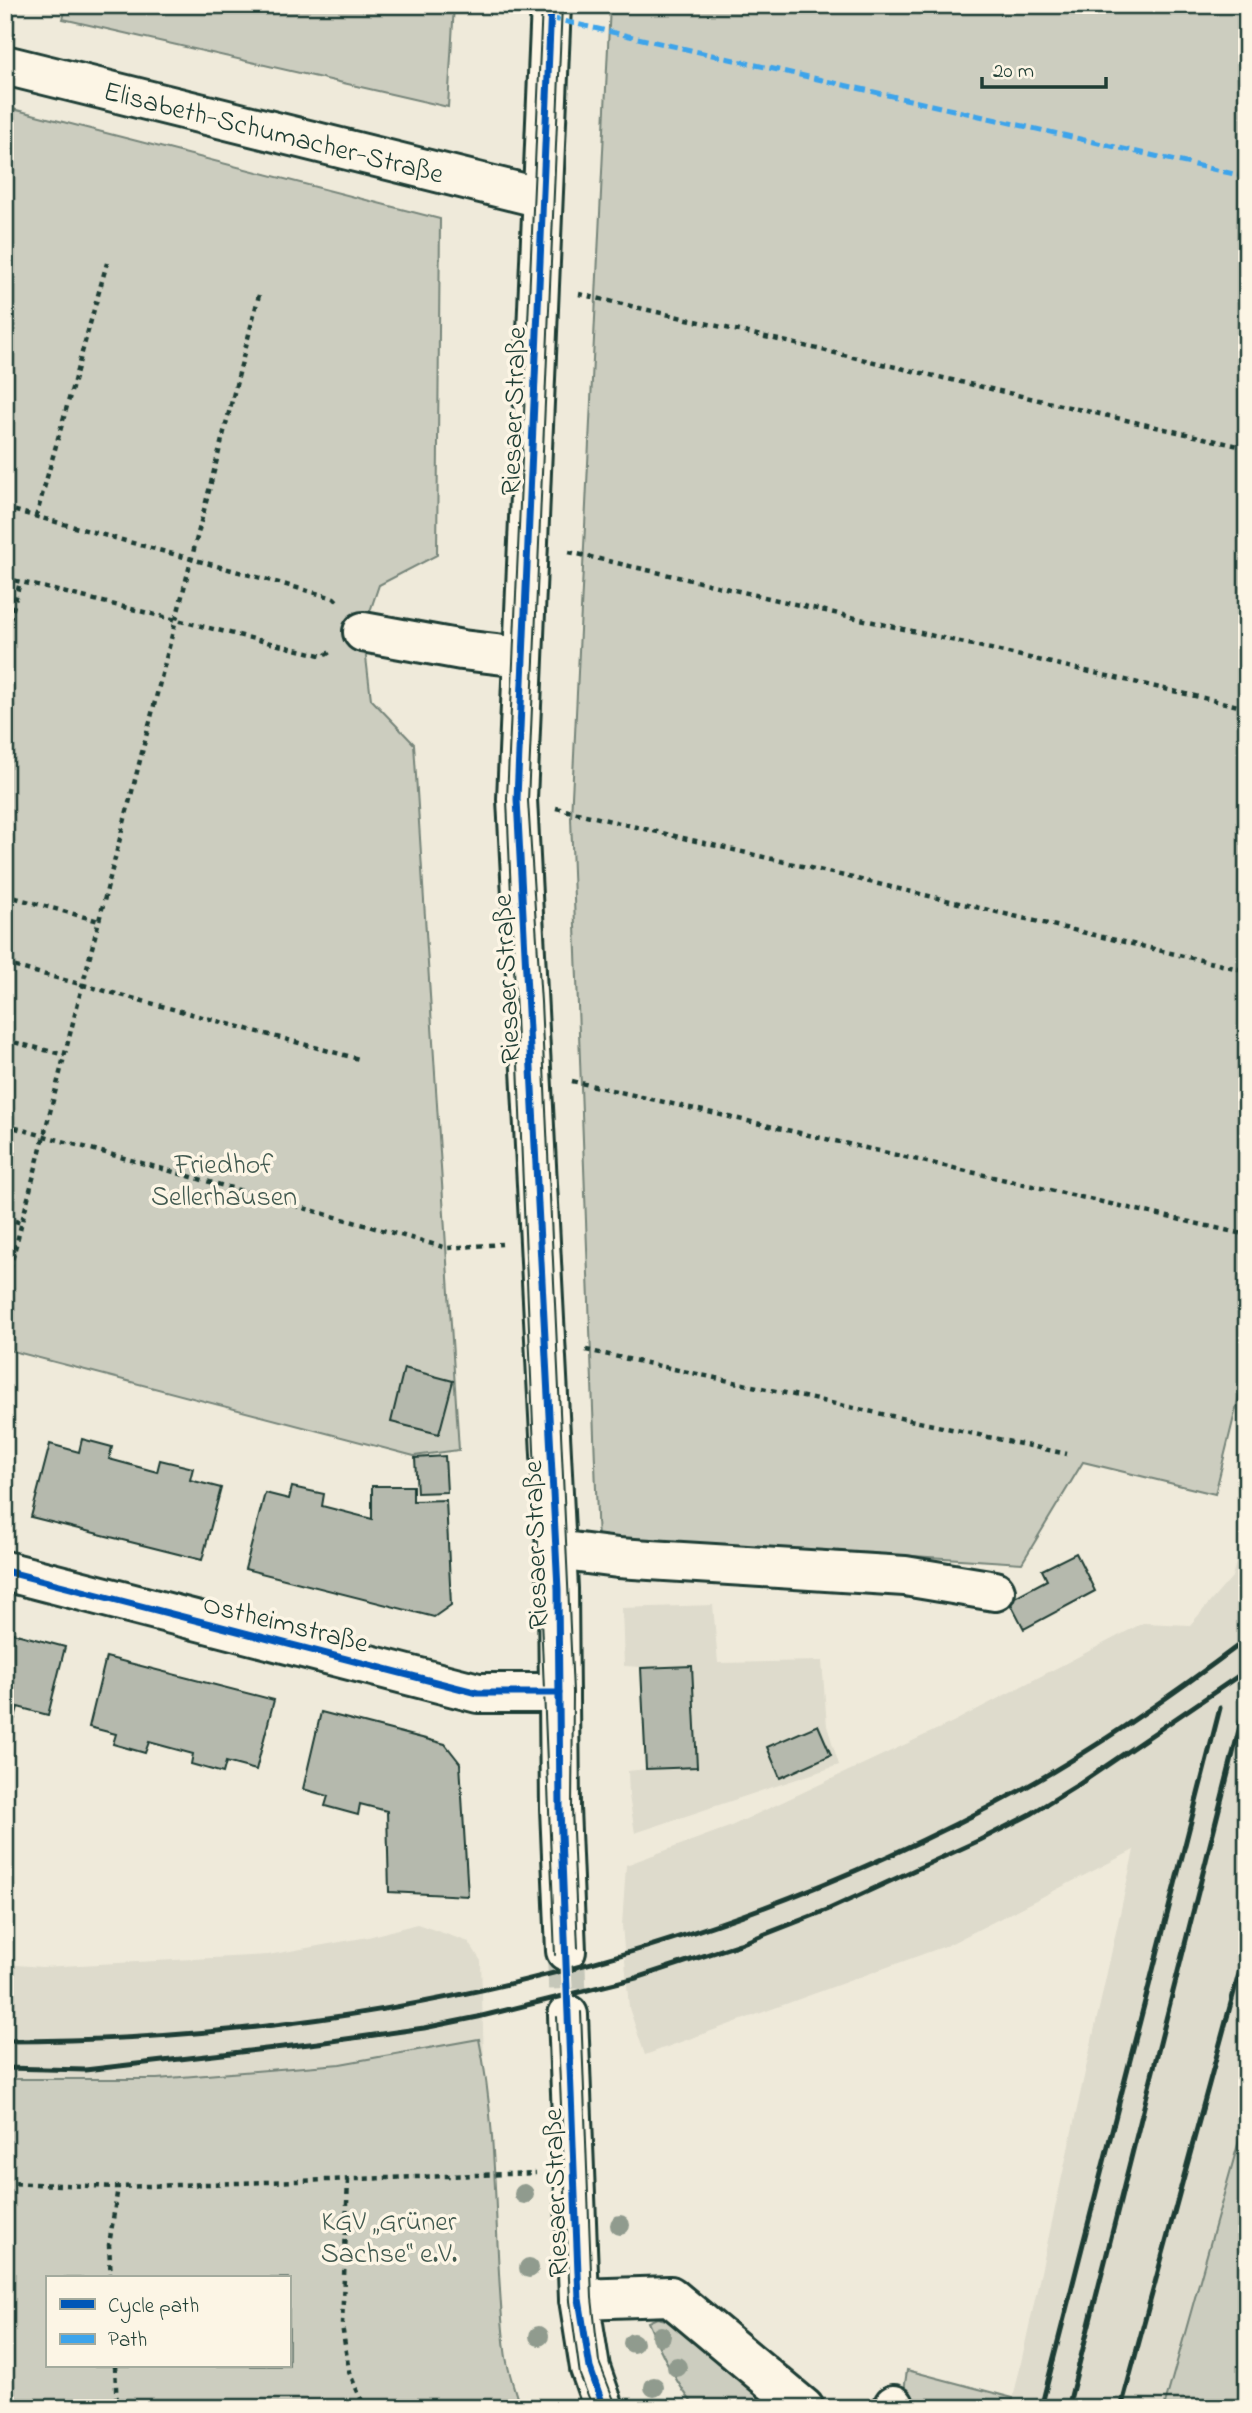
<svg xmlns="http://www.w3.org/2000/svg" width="1252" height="2413" font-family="'Indie Flower',sans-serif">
<rect width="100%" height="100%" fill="#efeada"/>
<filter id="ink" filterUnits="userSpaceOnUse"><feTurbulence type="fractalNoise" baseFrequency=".0143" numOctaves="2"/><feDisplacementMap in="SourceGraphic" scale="14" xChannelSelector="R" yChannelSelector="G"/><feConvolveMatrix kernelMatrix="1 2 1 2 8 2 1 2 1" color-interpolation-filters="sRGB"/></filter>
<g filter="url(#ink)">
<g fill="#dedbcc">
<polygon points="1247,1521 1247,2112 1164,2408 1011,2408 1134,1850 948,1945 645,2055 629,2008 622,1925 626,1865 729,1827 953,1722 1143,1623 1190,1625 1232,1577"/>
<polygon points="713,1605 718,1663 822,1661 827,1726 839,1765 635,1833 629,1796 628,1771 646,1769 641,1667 624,1666 622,1608"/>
<polygon points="417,1924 469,1942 481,1961 484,2063 490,2127 5,2130 5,1964 42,1967 268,1955 368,1937"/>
</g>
<g fill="#cccdbf" stroke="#76857a" stroke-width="2" fill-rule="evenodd">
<polygon points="67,5 454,5 448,107 63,19"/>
<polygon points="610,5 1247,5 1247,1364 1215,1494 1083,1462 1022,1563 897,1555 598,1543 571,818"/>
<polygon points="5,107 440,219 437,555 379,585 363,632 371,699 414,744 459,1450 414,1456 5,1349"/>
<path d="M479,2039C500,2141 493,2247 505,2350C507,2370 515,2389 520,2408H5V2079H157L340,2064ZM289,2278V2366H47V2278Z"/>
<polygon points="1247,2112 1247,2408 1164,2408"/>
<path d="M657,2318L684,2324L777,2408H696C675,2382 661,2353 648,2322Z"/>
<polygon points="907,2370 1013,2398 1011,2408 938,2408 903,2398"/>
</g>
<g fill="#b5b9ad" stroke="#1f3d34" stroke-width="2">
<polygon points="404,1368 453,1381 439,1434 391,1422"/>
<polygon points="82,1439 112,1447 109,1459 157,1472 160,1460 193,1468 190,1480 221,1488 202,1560 31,1517 50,1444 79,1452"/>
<polygon points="445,1456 447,1492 417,1493 415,1458"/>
<polygon points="372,1486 413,1486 413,1501 446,1500 451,1605 434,1617 245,1569 265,1493 289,1499 292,1487 324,1494 322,1506 372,1519"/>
<polygon points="1076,1553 1095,1591 1024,1629 1009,1600 1047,1580 1042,1570"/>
<polygon points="5,1631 65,1647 48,1715 18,1707 15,1718 5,1715"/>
<polygon points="106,1657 274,1700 256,1770 226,1762 223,1773 191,1764 193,1754 149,1742 145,1753 113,1744 116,1734 89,1727"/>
<polygon points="692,1666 697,1767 646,1769 641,1668"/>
<polygon points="321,1712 445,1744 460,1763 468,1896 389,1892 387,1811 360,1804 358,1815 325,1806 328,1796 303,1789"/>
<polygon points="818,1725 831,1755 780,1778 767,1747"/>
</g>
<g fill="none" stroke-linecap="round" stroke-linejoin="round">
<polyline stroke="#c5c7b9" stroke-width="38" stroke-dasharray="38 19" stroke-linecap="butt" points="566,1951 568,2015"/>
<defs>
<g id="minor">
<polyline points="5,65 542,198"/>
<polyline points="363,632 462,650 521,657"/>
<polyline points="556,1550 618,1558 905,1576 995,1591"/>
<polyline points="5,1571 478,1693 559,1693"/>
<polyline points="579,2299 670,2296 804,2408"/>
<polyline points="893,2408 894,2405"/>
</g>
<g id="major">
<polyline points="551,5 517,799 558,1589 560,1808 566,1951"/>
<polyline points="568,2015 579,2299 590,2368 604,2408"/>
</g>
</defs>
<use href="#minor" stroke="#1f3d34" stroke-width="44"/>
<use href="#major" stroke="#1f3d34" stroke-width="44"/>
<g stroke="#1f3d34" stroke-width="4.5" stroke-dasharray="5 5" stroke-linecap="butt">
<polyline points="579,294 1247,448"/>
<polyline points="5,508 334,598 337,601"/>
<polyline points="36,517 107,263"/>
<polyline points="569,552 1247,708"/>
<polyline points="5,578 324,656 330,652"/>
<polyline points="5,639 20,582"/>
<polyline points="556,808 1247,971"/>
<polyline points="5,895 99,921"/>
<polyline points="5,964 359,1059"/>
<polyline points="5,1040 65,1055"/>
<polyline points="572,1081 1247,1235"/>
<polyline points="5,1125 447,1248 502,1244"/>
<polyline points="5,1218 22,1223"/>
<polyline points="5,1288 259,295"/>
<polyline points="586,1350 1067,1454"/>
<polyline points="348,2180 342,2325 349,2372 365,2408"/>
<polyline points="5,2183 118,2187 536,2173"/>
<polyline points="111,2278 109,2245 118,2187"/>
<polyline points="115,2366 117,2408"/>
</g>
<use href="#minor" stroke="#fcf5e5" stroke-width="38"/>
<use href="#major" stroke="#fcf5e5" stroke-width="38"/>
<g stroke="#1f3d34" stroke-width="2">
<polyline points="542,5 507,799 555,1955"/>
<polyline points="562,5 528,801 541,1002 573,1692 572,1808 578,1948"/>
<polyline points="581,2012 592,2298 599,2362 617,2408"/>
<polyline points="557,2017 570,2301 580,2375 593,2408"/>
</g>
<g stroke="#1f3d34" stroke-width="5">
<polyline points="1243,1623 1247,1609"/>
<path d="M5,2041C357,2041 710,1960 1019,1791C1099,1747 1174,1694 1247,1639"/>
<polyline points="5,2068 85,2070 318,2043 424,2028 478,2017 636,1978 740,1944 827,1910 980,1840 1031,1814 1078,1785 1247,1670"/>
<polyline points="1041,2408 1220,1708"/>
<polyline points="1068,2408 1247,1698"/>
<polyline points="1121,2408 1247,1944"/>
</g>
<polyline stroke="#3da4eb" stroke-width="5" stroke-dasharray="10 5" stroke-linecap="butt" points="550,18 1247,177"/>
<defs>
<g id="cycleway">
<polyline points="551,5 517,799 558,1589 560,1808 579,2299 590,2368 604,2408"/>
<polyline points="5,1571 478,1693 559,1693"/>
</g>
</defs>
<use href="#cycleway" stroke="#fcf5e5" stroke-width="11"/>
<use href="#cycleway" stroke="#0057b8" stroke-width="7"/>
</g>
<g fill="#909b8e">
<circle cx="524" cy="2194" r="10"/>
<circle cx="620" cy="2225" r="10"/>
<circle cx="529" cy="2268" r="10"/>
<circle cx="539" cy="2336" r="10"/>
<circle cx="661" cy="2336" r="10"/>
<circle cx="633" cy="2343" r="10"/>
<circle cx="677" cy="2367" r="10"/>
<circle cx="654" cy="2387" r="10"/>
</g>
</g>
<g text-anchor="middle" stroke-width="7" stroke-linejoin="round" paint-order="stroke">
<g font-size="28" fill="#1f3d34" stroke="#fcf5e5">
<text transform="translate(274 131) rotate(14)" y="10">Elisabeth-Schumacher-Straße</text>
<text transform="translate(512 411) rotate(-88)" y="10">Riesaer Straße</text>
<text transform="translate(505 979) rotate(-93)" y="10">Riesaer Straße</text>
<text transform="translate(534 1545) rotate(-92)" y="10">Riesaer Straße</text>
<text transform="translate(286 1622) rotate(14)" y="10">Ostheimstraße</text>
<text transform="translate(554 2193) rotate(-92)" y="10">Riesaer Straße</text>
</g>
<g font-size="28" fill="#425a50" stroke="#fcf5e5">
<text x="224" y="1173">Friedhof<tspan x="224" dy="32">Sellerhausen</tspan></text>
<text x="389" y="2230">KGV „Grüner<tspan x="389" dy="32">Sachse“ e.V.</tspan></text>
</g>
</g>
<rect width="1252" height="2413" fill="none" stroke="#fcf5e5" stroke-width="28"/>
<rect x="14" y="14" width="1224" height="2385" fill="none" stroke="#1f3d34" stroke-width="2.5" filter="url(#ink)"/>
<rect x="46" y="2276" width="245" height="91" fill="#fcf5e5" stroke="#a4ab9e" stroke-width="2"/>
<rect x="60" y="2299" width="35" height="10" fill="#0057b8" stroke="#a4ab9e" stroke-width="2"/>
<text x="108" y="2312" font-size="21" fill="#1f3d34">Cycle path</text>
<rect x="60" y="2334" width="35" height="10" fill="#3da4eb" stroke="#a4ab9e" stroke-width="2"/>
<text x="108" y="2346" font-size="21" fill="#1f3d34">Path</text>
<path d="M982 77v10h124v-10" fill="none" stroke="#1f3d34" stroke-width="3.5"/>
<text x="993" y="77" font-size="21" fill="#1f3d34" stroke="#fcf5e5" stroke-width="5" paint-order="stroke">20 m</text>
</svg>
